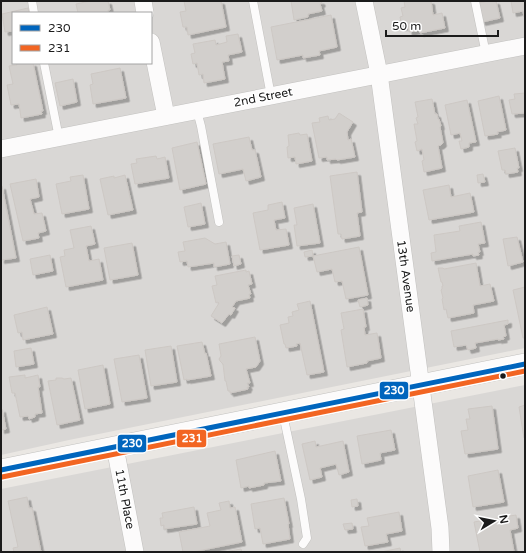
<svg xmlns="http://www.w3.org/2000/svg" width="526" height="553" font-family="'Varela Round',sans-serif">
<defs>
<filter id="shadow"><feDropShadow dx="3.5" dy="3.5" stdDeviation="0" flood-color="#0004"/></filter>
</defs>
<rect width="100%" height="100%" fill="#eae7e3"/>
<g fill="#d9d7d5" fill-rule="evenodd">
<path d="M1,1H525V348L307,392L69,440L1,455ZM13,13H151V63H13Z"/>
<polygon points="525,385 525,552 1,552 1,489"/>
</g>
<g fill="#d2cfcc" stroke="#cdc8c4" filter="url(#shadow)">
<polygon points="90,1 108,1 110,10 108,10 108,13 78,13 76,4"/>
<polygon points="184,1 221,1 226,27 188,35 187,27 183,27 180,12 186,11"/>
<polygon points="291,1 321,1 322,3 320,4 322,11 308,14 308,17 294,20"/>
<polygon points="404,1 431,1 433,15 442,13 445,28 420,33 420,30 409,32 408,26 402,27 400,17 403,16 401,8 405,7"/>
<polygon points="489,1 496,1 500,18 482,22 478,3"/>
<polygon points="511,1 525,1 525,17 524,17 523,11 513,13"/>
<polygon points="28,8 29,13 13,13 13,31 5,32 2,14"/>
<polygon points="331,15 337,47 319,51 320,55 303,58 303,55 277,60 271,27"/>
<polygon points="238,34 242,52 228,55 229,61 222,62 225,79 204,83 203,74 199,75 197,63 193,64 191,54 195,53 193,44 215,40 216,45 227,42 226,36"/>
<polygon points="16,63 33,63 43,111 41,111 42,114 21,118 19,104 11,105 7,85 13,84 9,66 17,65"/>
<polygon points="120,68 126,98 93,104 90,85 93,84 91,74"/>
<polygon points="73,79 77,102 60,106 55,83"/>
<polygon points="525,93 525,113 512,114 509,100 515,99 514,94"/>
<polygon points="499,96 506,130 497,132 498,134 485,136 478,101"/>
<polygon points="432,99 435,114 437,114 438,119 439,119 441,126 440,127 443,143 441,145 438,146 442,168 424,172 422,161 424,160 422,149 417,151 415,142 417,141 414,124 418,124 416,118 418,117 415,102"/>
<polygon points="467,100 476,142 469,143 469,147 461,149 459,141 462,141 460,133 451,135 445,105"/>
<polygon points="339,113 353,122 347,132 348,140 351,139 355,157 337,160 336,159 327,160 327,157 319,158 312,123 320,122 319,118 328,116 329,120 335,119"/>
<polygon points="299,133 300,135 307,134 312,161 296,164 295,157 288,158 287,147 289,146 288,135"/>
<polygon points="249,137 252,150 255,150 261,177 246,181 243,169 219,174 213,144"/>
<polygon points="197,142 206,184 180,190 172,148"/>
<polygon points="515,148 519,168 517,168 518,172 506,174 505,170 502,170 498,151"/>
<polygon points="156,156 157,159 165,157 169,178 135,184 131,164 137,163 136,159"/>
<polygon points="357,172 362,212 357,213 360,236 342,239 341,234 338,234 330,176"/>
<polygon points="483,174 485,182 478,183 477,175"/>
<polygon points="83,175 89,209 62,214 56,184 71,181 70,177"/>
<polygon points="125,175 133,210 108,215 100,179 114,176 114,178"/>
<polygon points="36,179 39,197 30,199 34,214 42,213 46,231 38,233 39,238 23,241 10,184"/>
<polygon points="449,185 451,197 470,193 474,212 429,220 423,190"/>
<polygon points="1,186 2,186 16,258 1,260"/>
<polygon points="282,202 285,218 274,220 276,230 286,229 289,245 260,250 253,213 268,210 268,205"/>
<polygon points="201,203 205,224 188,227 184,207"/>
<polygon points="313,204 320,243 297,246 294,225 297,225 294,208"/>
<polygon points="481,222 485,243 478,244 480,252 478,252 479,255 473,256 473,254 432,261 431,253 436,252 434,235 460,231 459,226"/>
<polygon points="91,226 95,244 86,246 89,261 99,259 103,280 66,287 60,257 65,256 64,250 74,248 70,230"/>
<polygon points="517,237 523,262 508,266 503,239"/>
<polygon points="205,238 215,244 226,242 230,264 214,267 214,263 188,267 187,261 180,262 178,252 185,251 183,242"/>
<polygon points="132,243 138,275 110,280 104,248"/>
<polygon points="359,247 368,295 346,299 342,281 335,282 332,269 317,272 313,256"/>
<polygon points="312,250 313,256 305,257 304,252"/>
<polygon points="50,255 53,271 33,275 30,259"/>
<polygon points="239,255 241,264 234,266 232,256"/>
<polygon points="476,263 480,286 490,284 494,301 473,305 474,313 448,318 446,309 444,310 442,299 443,298 441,290 442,289 442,286 443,286 442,282 441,282 438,268 443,268 444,269"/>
<polygon points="246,270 246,272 249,271 252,284 248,285 251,294 249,294 250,298 236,301 232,307 235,308 231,315 229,314 222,323 211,316 219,303 218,302 216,303 212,286 217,285 215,276"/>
<polygon points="525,287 525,338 523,338 513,290"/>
<polygon points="367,298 368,305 360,307 358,300"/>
<polygon points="310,301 324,372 307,375 300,343 296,344 297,346 286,348 285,344 284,344 280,325 289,323 288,317 293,316 292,312 299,310 297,304"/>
<polygon points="47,307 53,334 23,340 22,332 18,333 14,315"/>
<polygon points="363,309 366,327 364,327 365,335 377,333 381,358 367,361 367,363 347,367 341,330 344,329 341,313"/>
<polygon points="508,320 508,324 504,325 506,336 503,337 504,339 498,340 498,339 475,343 476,348 468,350 466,345 454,347 451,331"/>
<polygon points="255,337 260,361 256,367 246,369 250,383 247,383 249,387 247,387 248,389 230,393 230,391 228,391 226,381 225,381 223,364 220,361 219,359 221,356 219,344"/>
<polygon points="202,342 205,354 206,353 211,376 187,380 187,379 184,380 177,346"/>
<polygon points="171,346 177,382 151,386 145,350"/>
<polygon points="31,348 34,364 16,367 14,351"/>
<polygon points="139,355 147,398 122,402 114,359"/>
<polygon points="103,365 110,404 85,409 78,370"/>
<polygon points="25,375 25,378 38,375 40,387 38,387 42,413 35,414 35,417 29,419 28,416 20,417 15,393 12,393 9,377"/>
<polygon points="56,378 62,378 64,379 71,378 80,420 57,425 48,381 56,380"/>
<polygon points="525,405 525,438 524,438 519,407"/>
<polygon points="492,406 498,449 465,454 461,431 468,430 466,419 470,419 468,409"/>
<polygon points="1,409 2,409 6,429 1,430"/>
<polygon points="391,430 395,450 380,453 381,460 362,464 357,436"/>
<polygon points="315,441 316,447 343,441 349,472 339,475 336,464 320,468 322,477 310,480 302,444"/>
<polygon points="275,451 281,481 264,483 264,485 249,488 249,486 241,488 236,460"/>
<polygon points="498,470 504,502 473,507 468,476"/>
<polygon points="27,497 29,508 32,508 41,552 14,552 13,548 18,547 8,501"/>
<polygon points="284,498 289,524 288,524 290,539 263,544 260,528 255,529 251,504"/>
<polygon points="357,499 358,506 352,507 351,500"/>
<polygon points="229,501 230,508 235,507 242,542 193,552 183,552 179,532 210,526 207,513 221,510 219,503"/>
<polygon points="194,507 197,524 164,529 164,525 161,526 160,518 163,518 162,513"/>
<polygon points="399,512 402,531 386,534 388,542 365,546 361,527 369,526 367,518"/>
<polygon points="516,515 518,528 510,530 514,552 480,552 474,522"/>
<polygon points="352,523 353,529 345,530 343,524"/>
<polygon points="400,548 401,552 381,552"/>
<polygon points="241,549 242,552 224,552"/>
</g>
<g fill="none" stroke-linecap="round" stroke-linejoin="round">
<defs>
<g id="service">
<polyline points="32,1 34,13"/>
<polyline points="253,1 271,96"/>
<polyline points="475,1 486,54"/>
<polyline points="44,63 59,138"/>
<polyline points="197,111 201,126 219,222"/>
<polyline points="283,414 301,499 307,538 303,544"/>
</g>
<g id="minor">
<polyline points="143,1 145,13"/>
<polyline points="364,1 379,74 440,528 441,552"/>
<polyline points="151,42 166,116"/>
<polyline points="1,149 525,46"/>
<polyline points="115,447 135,552"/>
</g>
<polyline id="tertiary" points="1,470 525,364"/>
</defs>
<use href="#service" stroke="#c2c1bf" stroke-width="9"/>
<use href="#minor" stroke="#c2c1bf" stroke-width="18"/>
<use href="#tertiary" stroke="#c2c1bf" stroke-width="22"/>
<use href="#service" stroke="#fcfbfb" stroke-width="8"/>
<use href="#minor" stroke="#fcfbfb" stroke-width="17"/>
<use href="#tertiary" stroke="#fcfbfb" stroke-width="21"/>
<defs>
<polyline id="bus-1" points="1,470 525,364"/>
<polyline id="bus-2" points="2,477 525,371"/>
</defs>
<use href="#bus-1" stroke="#fff" stroke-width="8"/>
<use href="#bus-2" stroke="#fff" stroke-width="8"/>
<use href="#bus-1" stroke="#0065bd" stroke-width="5"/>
<use href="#bus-2" stroke="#f26522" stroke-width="5"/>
</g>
<circle fill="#1b1b1b" stroke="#fff" stroke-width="1.5" cx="503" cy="376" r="3.5"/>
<g text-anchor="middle" stroke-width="3" stroke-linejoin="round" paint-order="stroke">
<g font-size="12" fill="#1b1b1b" stroke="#fff">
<text transform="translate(263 97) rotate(-11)" y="4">2nd Street</text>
<text transform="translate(406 276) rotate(82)" y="4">13th Avenue</text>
<text transform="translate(125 499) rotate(79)" y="4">11th Place</text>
</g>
</g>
<g stroke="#fff" stroke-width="1.5">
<rect x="379" y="381" width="30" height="19" rx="4" fill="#0065bd"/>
<rect x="176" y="429" width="31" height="19" rx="4" fill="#f26522"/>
<rect x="117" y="434" width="30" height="19" rx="4" fill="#0065bd"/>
</g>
<g font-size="11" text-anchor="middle" font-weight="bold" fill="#fff">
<text x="394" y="394">230</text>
<text x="192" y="442">231</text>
<text x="132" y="447">230</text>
</g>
<rect width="526" height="553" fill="none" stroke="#1b1b1b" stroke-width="4"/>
<rect x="12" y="12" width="140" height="52" fill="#ffffff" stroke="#a4a4a4"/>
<rect x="20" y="25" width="20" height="6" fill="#0065bd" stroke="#a4a4a4"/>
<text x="48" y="32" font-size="12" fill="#1b1b1b">230</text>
<rect x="20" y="45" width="20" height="6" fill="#f26522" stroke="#a4a4a4"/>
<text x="48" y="52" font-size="12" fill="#1b1b1b">231</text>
<g transform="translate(494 521) rotate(80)" stroke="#ffffff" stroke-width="3" paint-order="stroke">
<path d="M0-3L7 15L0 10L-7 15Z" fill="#1b1b1b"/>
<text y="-6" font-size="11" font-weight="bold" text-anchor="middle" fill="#1b1b1b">N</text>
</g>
<path d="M386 30v6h112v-6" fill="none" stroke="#1b1b1b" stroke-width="2"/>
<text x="392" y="30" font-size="12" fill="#1b1b1b" stroke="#ffffff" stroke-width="3" paint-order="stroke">50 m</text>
</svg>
